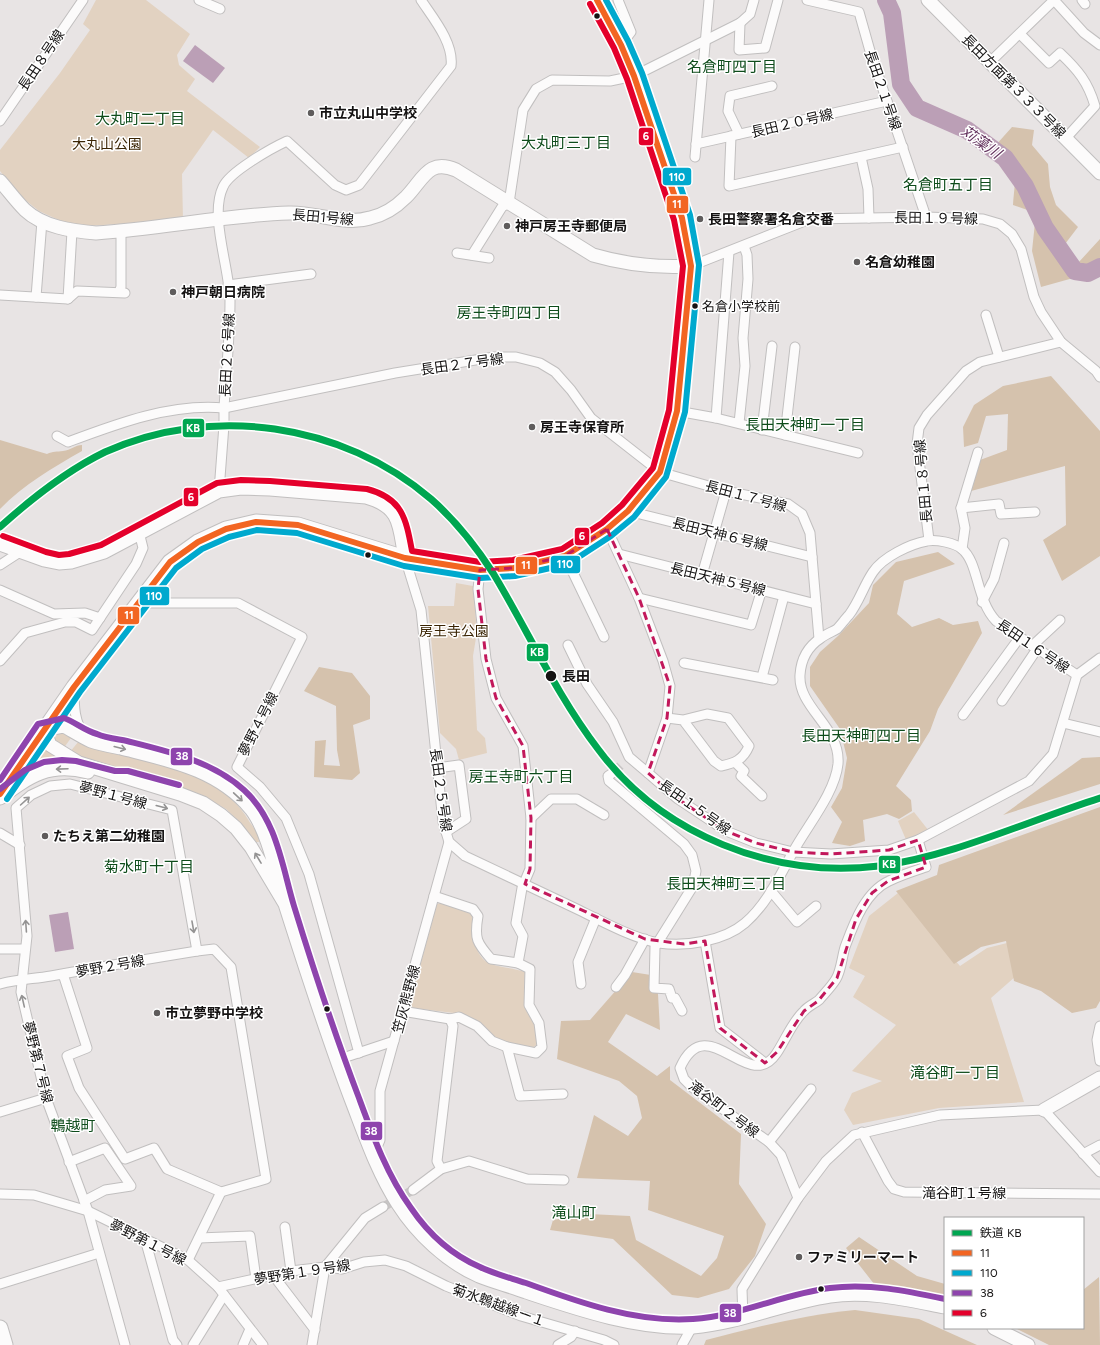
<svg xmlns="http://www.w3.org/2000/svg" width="1100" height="1345" font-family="Figtree,'Noto Sans JP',sans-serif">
<rect width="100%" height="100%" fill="#e8e4e4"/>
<g fill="#e2d2c1">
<polygon points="96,0 146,0 190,34 177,55 179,65 195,79 187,91 260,147 249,158 213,130 182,174 183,220 87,226 61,221 39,211 19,195 0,171 0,150 60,73 90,30 83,24"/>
<polygon points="456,583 473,586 477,632 473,656 477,730 485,738 487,753 459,760 456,749 440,733 428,606 454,606"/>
<polygon points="59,731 71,738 63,749 53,741"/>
<path d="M79,741L84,745C140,759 218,767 249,821C254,828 259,834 259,842H255L241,823L226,809L205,797L69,753Z"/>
<polygon points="47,748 59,755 55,761 34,766"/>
<polygon points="914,812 929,831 907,842 898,821"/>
<polygon points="898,893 960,966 987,948 1007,943 1016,976 991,998 1024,1102 939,1108 853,1125 844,1110 852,1093 882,1081 852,1071 896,1025 853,997 865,976 849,968 869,916"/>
<path d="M440,903L472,914C472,929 473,958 491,964C502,968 514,968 525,972L524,1007L535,1026L537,1044L534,1047L513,1045L495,1038L462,1014L413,1008L410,1002L437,904Z"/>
</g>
<g fill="#d5c2ad">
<path d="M1012,127L1034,130L1032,145L1048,164L1050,187L1056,205L1078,227L1062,248L1078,263L1100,239V266L1084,275L1041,287L1032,251L1036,213L1013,205C1015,175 1021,166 995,146Z"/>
<polygon points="1051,376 1100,431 1100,556 1062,581 1043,540 1066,525 1065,466 971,491 980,460 1007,450 1008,414 986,416 978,443 964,447 963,427 974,405 1003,386"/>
<path d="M0,440L47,454C53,451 57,452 63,451C71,450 75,445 82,445V451C54,467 23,485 0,509Z"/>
<polygon points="938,552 955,564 904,581 897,614 912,627 939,618 953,625 978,621 982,633 938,709 930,731 896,786 911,800 912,811 899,819 887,814 863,820 865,841 850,846 832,843 842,822 831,807 842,788 847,758 840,729 810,686 810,667 820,652 838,636 869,603 873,585 896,562"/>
<polygon points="319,667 352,673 370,696 370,719 353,725 360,773 352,780 314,777 315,741 326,740 324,765 340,766 337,750 336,706 304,691"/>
<polygon points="1100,757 1100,784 1003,815 1082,758"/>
<polygon points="1100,807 1100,1001 1096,1008 1072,1013 1041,991 1014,981 1006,941 981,947 954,964 896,891 937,875 939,865"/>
<polygon points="632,972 657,976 660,1030 626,1014 608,1042 657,1076 670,1066 670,1080 741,1134 739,1184 766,1224 755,1256 729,1289 698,1298 672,1295 613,1239 550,1230 553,1220 589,1214 630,1216 636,1240 701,1276 717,1258 724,1236 648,1210 650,1181 577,1178 594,1115 628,1136 642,1118 637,1096 619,1081 557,1059 561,1021 590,1020"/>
<polygon points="859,1237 917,1276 945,1284 945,1299 909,1291 878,1289 846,1248"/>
<polygon points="1099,1277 1100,1345 1049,1345 1015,1328 1083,1328 1083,1290"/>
<path d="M855,1310L919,1319L977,1345H704L706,1340C756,1327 804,1315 855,1310Z"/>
</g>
<g fill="#bb9fb6">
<polygon points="195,45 225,68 213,83 183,61"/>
<polygon points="68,912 74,949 55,952 49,915"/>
</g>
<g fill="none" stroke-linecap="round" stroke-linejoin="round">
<polyline stroke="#bb9fb6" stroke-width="18" points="886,0 892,13 901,84 917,108 967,130 1005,158 1025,186 1045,228 1075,271 1088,273 1100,267"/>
<g stroke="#c8c5c5" stroke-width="9" stroke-dasharray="9 4.5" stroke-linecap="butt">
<polyline points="614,772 622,764"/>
<polyline points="383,1207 413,1190"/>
</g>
<defs>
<g id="street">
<polyline points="199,0 220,9"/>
<polyline points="618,0 631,32 621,45"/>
<polyline points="807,0 859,12 870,51 926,217"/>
<polyline points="1054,0 1084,33 1100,45"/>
<polyline points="1082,0 1085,4"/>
<polyline points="740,23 739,50 765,48 778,0"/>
<path d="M1020,34L1049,63L1060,53C1078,70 1088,82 1095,106L1066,138"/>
<polyline points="990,62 1054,0"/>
<polyline points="0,121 83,0"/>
<polyline points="739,134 728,111 730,96 772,86"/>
<polyline points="731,136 729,186 903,147"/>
<polyline points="696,144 887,101"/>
<polyline points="695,157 709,0"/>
<polyline points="861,157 868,189 869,218"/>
<polyline points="457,253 489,258"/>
<polyline points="472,255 502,207 509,203 523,110 536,89 552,80 610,81 634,76 740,23 750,14 754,0"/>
<polyline points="691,266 810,219 926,217 983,219 1000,224 1012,234 1021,249 1034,297 1041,312 1061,342 1096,371 1100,377"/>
<polyline points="228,285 311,274"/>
<polyline points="119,292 121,287 121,231"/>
<polyline points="0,295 68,299 77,291 125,293"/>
<polyline points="36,297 42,221"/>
<polyline points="68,299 72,231"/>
<polyline points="986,315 999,357"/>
<polyline points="677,411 716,418 858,453"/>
<polyline points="716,418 729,252"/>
<polyline points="739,423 745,366 743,338 748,279 747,255 744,246"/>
<polyline points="762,430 772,346"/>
<polyline points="785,435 795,347"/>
<path d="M57,436L68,442C116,424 171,403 224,408L395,373L494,357H516L540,363L555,372L571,390L591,418L660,472L726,491L788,504L802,514L810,533L819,639"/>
<path d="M219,491L224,425V408C226,373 230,337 230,301C230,269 209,216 223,187C229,172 272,148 287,141L335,185L346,190L359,185L451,66C454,43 433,18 421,0"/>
<polyline points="961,508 999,504 1001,514 1035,512"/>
<polyline points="628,511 812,557"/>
<polyline points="607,529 639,598 663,661 670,686 667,718 648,773 678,799 726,831 756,843 793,852 831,854 889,850 918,840 1029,781 1053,754 1077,675 1100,658"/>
<polyline points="929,540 917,444 919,428 927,415 966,371 980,362 1061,342"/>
<polyline points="962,549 965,528 961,508 978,452"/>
<polyline points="619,554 816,604"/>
<polyline points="565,556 604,637"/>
<path d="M405,558L421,610L443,822L449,842L465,856C503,874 541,892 579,910C601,921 635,939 659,943C686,947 724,941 745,923C767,904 779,877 793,852C807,826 835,793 838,764C841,727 798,708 800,675C801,659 807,647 821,638C826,634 832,632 837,629C841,625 845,619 849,615C859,602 864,585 873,572C883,557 910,544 927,541C936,539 955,543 962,549C979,563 976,600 996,621L1077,675"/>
<polyline points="0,565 20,552"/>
<polyline points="480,570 478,589 486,659 496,698 523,746 531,818 530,869 522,888 516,923 523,936 518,963"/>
<polyline points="702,575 726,491"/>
<polyline points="0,590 54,614 85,613 100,618"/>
<polyline points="639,598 751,625 762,589"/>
<polyline points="982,602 994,579 1004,543"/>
<polyline points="139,603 238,603 302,637 237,767 260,787 286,818 309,874 359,1053"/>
<polyline points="568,645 587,684 613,722 629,757 648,773"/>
<polyline points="1032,646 1060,620"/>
<polyline points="0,661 25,633 65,622 76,622 92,630 136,564 143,548 139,532"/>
<polyline points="684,663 773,680"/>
<polyline points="762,677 784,596"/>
<path d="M74,688C74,705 74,724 86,737"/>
<polyline points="1002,701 1037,649"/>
<polyline points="963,715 1020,637"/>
<path d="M667,718L683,720L707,714L728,718L749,746C743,760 735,763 721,766L714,761L683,720"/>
<polyline points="1063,723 1100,732"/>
<polyline points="736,763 744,771 741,776 762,796"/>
<polyline points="437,768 459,765 466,819 446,832"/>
<polyline points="614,772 608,776 609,781 684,844 692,855 696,871 693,886 655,947 654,988 669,989 672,998 675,998 682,1011"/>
<polyline points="531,818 551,799 577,799 604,815"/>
<polyline points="0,833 20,845"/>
<polyline points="771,891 797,922 816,906"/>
<polyline points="705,941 720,1028 765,1063"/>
<polyline points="0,949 25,949"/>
<path d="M0,984C17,979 34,979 51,976C100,967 148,959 197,951L214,949L231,967L266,1179L221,1192L167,1169L154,1148L125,1159L79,1088L67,1056L87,1048L63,974"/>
<polyline points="581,984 578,962 596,918"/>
<polyline points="616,987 625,975 645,939"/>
<path d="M402,1011L450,1019L459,1017L477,1026L492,1041L507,1047L536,1053L542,1047L539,1023L529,1005L530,969L518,963L491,959C477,943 474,939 478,916L473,909L434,896"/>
<polyline points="1100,1026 1097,1040 1100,1061"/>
<polyline points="507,1047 520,1096 563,1094"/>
<polyline points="337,1060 394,1041"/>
<polyline points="0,1112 46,1098"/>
<polyline points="862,1132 888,1181 894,1189 904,1192 1100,1194"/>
<polyline points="769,1142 811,1089"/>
<polyline points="1083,1154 1100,1145"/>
<polyline points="373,1157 380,1140 380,1091 449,842"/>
<polyline points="69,1162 105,1148 131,1186 105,1190 84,1201"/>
<polyline points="441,1169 437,1161 453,1026 450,1019"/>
<polyline points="413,1190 441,1169 469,1161 527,1179 564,1180"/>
<polyline points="0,1194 34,1195 88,1211 188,1260 218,1287 263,1345"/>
<path d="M798,1198L781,1155L769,1142L692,1087L684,1079L680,1068C707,1007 748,1095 776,1054C785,1041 792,1022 804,1011C808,1006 814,1004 819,1000C824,994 832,986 836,979C841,971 842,957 845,947C854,923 865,892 889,881C901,875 914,871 926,867L918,840"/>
<polyline points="285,1227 291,1271"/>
<polyline points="199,1238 250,1236 256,1279"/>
<polyline points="145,1239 173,1340 177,1345"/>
<polyline points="188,1260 221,1192"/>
<polyline points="273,1275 315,1330"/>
<polyline points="0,1284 99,1253"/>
<polyline points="218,1287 291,1271 325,1267 342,1269 364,1262 385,1260 406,1266 446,1286 521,1316 604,1340 614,1345"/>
<polyline points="743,1319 742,1289 798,1198 826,1161 854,1135 940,1115 1044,1110 1100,1172"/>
<polyline points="125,1345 88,1211 46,1098 21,992 27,936 16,808 31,795 50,786 70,784 172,810 197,951"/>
<polyline points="193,1345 224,1295"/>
<polyline points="243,1345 250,1329"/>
<polyline points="312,1345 325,1267 365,1218 383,1207"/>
<polyline points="558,1345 571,1337 575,1331"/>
<polyline points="682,1345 692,1327"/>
</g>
<g id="secondary">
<polyline points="928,0 1100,173"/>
<path d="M0,181C8,190 16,201 25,210C43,227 72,231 96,233C160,229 225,215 289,213C316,212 344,226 370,218C384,215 396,207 406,197C423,180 428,158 456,170L593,255C624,264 659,268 691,266"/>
<path d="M0,544L44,560L59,563L71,562L104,552L219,491L241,488L270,489L366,497C402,507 399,526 405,558"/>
<path d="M0,798C30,776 49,762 88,772"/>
<path d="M285,904L251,847L236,828L221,815L203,803L180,794L79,763L50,745L44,730L64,726C73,731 82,737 91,741C100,744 111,746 121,748C168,760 218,769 251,809C269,832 277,878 286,907C307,973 328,1039 353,1104C366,1138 378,1173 398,1204C417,1234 447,1262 479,1276C494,1282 510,1286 526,1292C577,1309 638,1330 693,1327C740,1323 783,1303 830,1296C868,1290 908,1300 945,1307"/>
<polyline points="1044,1110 1100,1078"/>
<polyline points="994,1328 1028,1345"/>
</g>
<g id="primary">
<polyline points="0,794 74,687 170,562 198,542 226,529 256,522 298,525 405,558 480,570 514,568 565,556 607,529 628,511 660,472 677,411 691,266 682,218 634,76 621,45 597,0"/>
<polyline points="0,1328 5,1345"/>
</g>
</defs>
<use href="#street" stroke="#c1bfbf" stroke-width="11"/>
<use href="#secondary" stroke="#c1bfbf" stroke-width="15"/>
<use href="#primary" stroke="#c1bfbf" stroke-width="17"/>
<use href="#street" stroke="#fcfbfb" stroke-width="9"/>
<use href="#secondary" stroke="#fcfbfb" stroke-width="13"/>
<use href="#primary" stroke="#fcfbfb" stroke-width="15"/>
<defs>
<polyline id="bus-1" points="0,794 74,687 170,562 198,542 226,529 256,522 298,525 405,558 480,570 514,568 565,556 607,529 628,511 660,472 677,411 691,266 682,218 634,76 621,45 597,0"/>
<polyline id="bus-2" points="7,799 80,692 176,568 202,549 229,537 257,530 297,533 404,566 480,578 515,576 568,564 611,536 634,517 666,477 685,412 699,265 690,215 642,73 628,41 606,0"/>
<g id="bus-3">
<path d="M0,780L38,724L64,718C75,722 85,731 97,734C106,738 117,739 127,741C167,751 212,761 244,790C277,820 282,866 294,906C314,971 335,1035 359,1098C373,1136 387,1175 411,1208C428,1233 452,1255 480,1267C494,1274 511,1278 526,1283C578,1302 636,1323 693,1319C740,1316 783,1294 830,1288C869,1283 907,1291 945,1299"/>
<polyline points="0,789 25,770 44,762 62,760 76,761 115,771 128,771 179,785"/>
</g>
<path id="bus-4" d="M3,536L46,552L59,555L69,554L101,545L217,483L241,480L270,481L367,489C402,498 406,518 412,551L480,562L513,560L562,549L602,523L622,505L653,468L669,410L683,266L674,220L627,79L614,48L590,4"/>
</defs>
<use href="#bus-1" stroke="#fff" stroke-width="9"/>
<use href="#bus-2" stroke="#fff" stroke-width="9"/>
<use href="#bus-3" stroke="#fff" stroke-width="9"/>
<use href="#bus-4" stroke="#fff" stroke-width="9"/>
<use href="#bus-1" stroke="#f26522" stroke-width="6"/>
<use href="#bus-2" stroke="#00a9ce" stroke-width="6"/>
<use href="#bus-3" stroke="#8e44ad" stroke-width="6"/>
<use href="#bus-4" stroke="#e4002b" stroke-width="6"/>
<defs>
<path id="rail-1" d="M0,527C32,498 66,471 105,452C211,404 343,423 431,499C456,521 475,545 493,573C528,631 556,694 598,749C662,835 773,879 879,866C951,857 1030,820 1100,798"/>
</defs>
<use href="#rail-1" stroke="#fff" stroke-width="10"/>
<use href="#rail-1" stroke="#00a651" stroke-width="7"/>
</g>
<defs><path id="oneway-shaft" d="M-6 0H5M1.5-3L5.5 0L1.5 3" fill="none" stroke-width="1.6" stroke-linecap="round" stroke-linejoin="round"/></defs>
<g stroke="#949393">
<use href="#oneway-shaft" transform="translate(120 748) rotate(14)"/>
<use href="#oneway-shaft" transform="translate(62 769) rotate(178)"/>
<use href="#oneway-shaft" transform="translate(238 797) rotate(43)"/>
<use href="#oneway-shaft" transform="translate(25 801) rotate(-42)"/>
<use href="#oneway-shaft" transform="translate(162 807) rotate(15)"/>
<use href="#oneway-shaft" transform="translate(258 858) rotate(-121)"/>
<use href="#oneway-shaft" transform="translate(26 926) rotate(-94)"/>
<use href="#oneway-shaft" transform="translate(193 927) rotate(80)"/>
<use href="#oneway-shaft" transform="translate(23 1001) rotate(-103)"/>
</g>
<path fill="none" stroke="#c2185b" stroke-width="3" stroke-dasharray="8 5" stroke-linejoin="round" d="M607,529L639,598L670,686L667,718L648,773L678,799L726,831L756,843L793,852L831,854L889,850L918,840L926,867L888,881L872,893L856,919L837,978L818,1001L804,1011L777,1052L765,1063L720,1028L705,941L684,944L645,939L525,884L530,869L531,818L523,746L496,698L486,659L478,589L480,570L514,568L565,556Z"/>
<g fill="#151313" stroke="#fff" stroke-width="1.5">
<circle cx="597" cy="16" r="3.5"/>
<circle cx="695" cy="306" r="3.5"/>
<circle cx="368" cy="555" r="3.5"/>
<circle cx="551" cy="676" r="6"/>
<circle cx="327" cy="1009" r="3.5"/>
<circle cx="821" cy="1289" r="3.5"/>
</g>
<g fill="#5f5c5c" stroke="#fff" stroke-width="1.5">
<circle cx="311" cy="113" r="4"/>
<circle cx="700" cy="219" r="4"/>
<circle cx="507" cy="226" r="4"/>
<circle cx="857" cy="262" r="4"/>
<circle cx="173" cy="292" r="4"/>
<circle cx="532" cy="427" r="4"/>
<circle cx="45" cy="836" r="4"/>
<circle cx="157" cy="1013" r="4"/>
<circle cx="799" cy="1257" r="4"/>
</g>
<g text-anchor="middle" stroke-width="3" stroke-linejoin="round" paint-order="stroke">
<g font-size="13" fill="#151313" stroke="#fff" text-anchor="start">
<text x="702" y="311">名倉小学校前</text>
</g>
<g font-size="14" fill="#151313" stroke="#fff">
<text transform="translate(41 60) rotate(-56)" y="5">長田８号線</text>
<text transform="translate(1014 86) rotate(45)" y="5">長田方面第３３３号線</text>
<text transform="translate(883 90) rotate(71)" y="5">長田２１号線</text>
<text transform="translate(792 123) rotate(-13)" y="5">長田２０号線</text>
<text transform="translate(323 217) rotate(5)" y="5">長田1号線</text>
<text transform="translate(936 218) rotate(1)" y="5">長田１９号線</text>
<text transform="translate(227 355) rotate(-87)" y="5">長田２６号線</text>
<text transform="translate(462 364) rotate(-8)" y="5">長田２７号線</text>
<text transform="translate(923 481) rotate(-95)" y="5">長田１８号線</text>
<text transform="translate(746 496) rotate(15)" y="5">長田１７号線</text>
<text transform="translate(720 534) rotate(14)" y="5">長田天神６号線</text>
<text transform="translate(718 579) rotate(14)" y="5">長田天神５号線</text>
<text transform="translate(1033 646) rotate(34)" y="5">長田１６号線</text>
<text transform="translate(258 724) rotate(-63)" y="5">夢野４号線</text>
<text transform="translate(441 790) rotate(82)" y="5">長田２５号線</text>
<text transform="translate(113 795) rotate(15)" y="5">夢野１号線</text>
<text transform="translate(695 807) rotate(35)" y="5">長田１５号線</text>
<text transform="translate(110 966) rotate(-10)" y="5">夢野２号線</text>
<text transform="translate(406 999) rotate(-75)" y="5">笠灰熊野線</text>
<text transform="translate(38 1062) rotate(76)" y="5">夢野第７号線</text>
<text transform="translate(724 1109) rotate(37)" y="5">滝谷町２号線</text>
<text x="964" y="1198">滝谷町１号線</text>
<text transform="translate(148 1242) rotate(27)" y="5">夢野第１号線</text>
<text transform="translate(302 1272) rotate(-9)" y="5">夢野第１９号線</text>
<text transform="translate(499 1305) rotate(20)" y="5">菊水鵯越線ー１</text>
</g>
<g font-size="14" font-weight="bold" fill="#151313" stroke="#fff" text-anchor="start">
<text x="319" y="118">市立丸山中学校</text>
<text x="708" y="224">長田警察署名倉交番</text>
<text x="515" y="231">神戸房王寺郵便局</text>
<text x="865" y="267">名倉幼稚園</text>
<text x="181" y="297">神戸朝日病院</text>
<text x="540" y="432">房王寺保育所</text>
<text x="53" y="841">たちえ第二幼稚園</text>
<text x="165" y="1018">市立夢野中学校</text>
<text x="807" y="1262">ファミリーマート</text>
</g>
<g font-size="14" fill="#3a2403" stroke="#fff">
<text x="107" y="149">大丸山公園</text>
<text x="454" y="636">房王寺公園</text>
</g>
<g font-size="14" font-weight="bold" fill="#151313" stroke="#fff" text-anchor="start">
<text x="562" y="681">長田</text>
</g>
<g font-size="15" fill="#0e4c1b" stroke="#fff">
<text x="732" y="72">名倉町四丁目</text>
<text x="140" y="124">大丸町二丁目</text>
<text x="566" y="148">大丸町三丁目</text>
<text x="948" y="190">名倉町五丁目</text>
<text x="509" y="318">房王寺町四丁目</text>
<text x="805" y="430">長田天神町一丁目</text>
<text x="861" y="741">長田天神町四丁目</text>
<text x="521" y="782">房王寺町六丁目</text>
<text x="149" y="872">菊水町十丁目</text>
<text x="726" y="889">長田天神町三丁目</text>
<text x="955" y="1078">滝谷町一丁目</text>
<text x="73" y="1131">鵯越町</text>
<text x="574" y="1218">滝山町</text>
</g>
<g font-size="15" font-style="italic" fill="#64335e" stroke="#fff">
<text transform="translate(981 142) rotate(35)" y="5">苅藻川</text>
</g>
</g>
<g stroke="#fff" stroke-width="1.5">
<rect x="638" y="127" width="16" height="19" rx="4" fill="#e4002b"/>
<rect x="662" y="167" width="30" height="19" rx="4" fill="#00a9ce"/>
<rect x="666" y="195" width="23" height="19" rx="4" fill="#f26522"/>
<rect x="182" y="418" width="23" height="20" rx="4" fill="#00a651"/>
<rect x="183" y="487" width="16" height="20" rx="4" fill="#e4002b"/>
<rect x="574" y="527" width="16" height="19" rx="4" fill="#e4002b"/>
<rect x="550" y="555" width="31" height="19" rx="4" fill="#00a9ce"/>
<rect x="515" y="556" width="23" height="19" rx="4" fill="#f26522"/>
<rect x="139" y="586" width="31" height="20" rx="4" fill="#00a9ce"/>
<rect x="117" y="606" width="23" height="19" rx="4" fill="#f26522"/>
<rect x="526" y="643" width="23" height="19" rx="4" fill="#00a651"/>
<rect x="170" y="747" width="23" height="19" rx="4" fill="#8e44ad"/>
<rect x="878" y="855" width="23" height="19" rx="4" fill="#00a651"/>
<rect x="360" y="1121" width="23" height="20" rx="4" fill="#8e44ad"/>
<rect x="719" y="1303" width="23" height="20" rx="4" fill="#8e44ad"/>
</g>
<g font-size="11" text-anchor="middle" font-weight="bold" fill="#fff">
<text x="646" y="140">6</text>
<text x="677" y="181">110</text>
<text x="677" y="208">11</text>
<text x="193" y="432">KB</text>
<text x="191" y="501">6</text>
<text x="582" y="540">6</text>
<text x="565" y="568">110</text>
<text x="526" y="569">11</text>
<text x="154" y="600">110</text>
<text x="129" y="619">11</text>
<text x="537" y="656">KB</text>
<text x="182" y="760">38</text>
<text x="889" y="868">KB</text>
<text x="371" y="1135">38</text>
<text x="730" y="1317">38</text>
</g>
<rect x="944" y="1217" width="140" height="112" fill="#ffffff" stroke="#a1a1a1"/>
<rect x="952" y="1230" width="20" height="6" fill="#00a651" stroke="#a1a1a1"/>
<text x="980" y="1237" font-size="12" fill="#151313">鉄道 KB</text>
<rect x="952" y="1250" width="20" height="6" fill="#f26522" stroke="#a1a1a1"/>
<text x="980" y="1257" font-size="12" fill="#151313">11</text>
<rect x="952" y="1270" width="20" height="6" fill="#00a9ce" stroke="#a1a1a1"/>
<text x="980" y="1277" font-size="12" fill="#151313">110</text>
<rect x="952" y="1290" width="20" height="6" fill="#8e44ad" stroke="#a1a1a1"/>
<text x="980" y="1297" font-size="12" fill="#151313">38</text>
<rect x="952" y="1310" width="20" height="6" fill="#e4002b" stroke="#a1a1a1"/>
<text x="980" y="1317" font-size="12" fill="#151313">6</text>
</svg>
